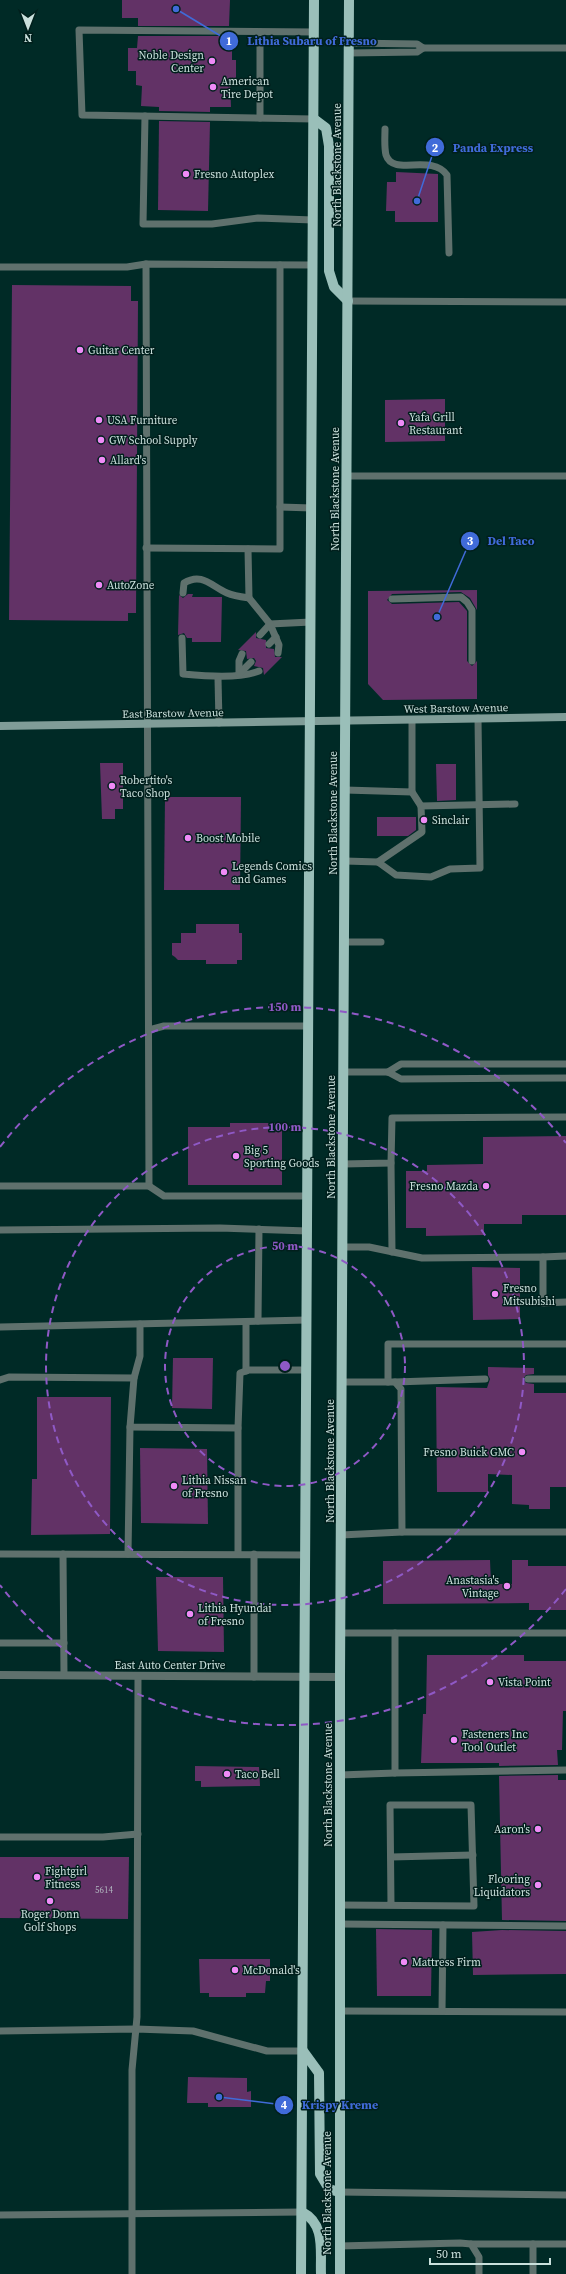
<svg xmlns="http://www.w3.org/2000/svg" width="566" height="2274" font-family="'Source Serif 4',serif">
<rect width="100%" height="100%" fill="#002a26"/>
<g fill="#623266" fill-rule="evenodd">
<polygon points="122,0 230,0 229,26 138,26 138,18 122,18"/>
<polygon points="138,36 229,36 229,40 232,40 232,60 236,60 236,79 230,79 231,107 210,107 210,112 159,111 159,107 141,106 142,86 136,85 136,71 128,71 128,48 137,48"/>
<polygon points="159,121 210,122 208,211 158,210"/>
<polygon points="396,172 438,174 438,222 395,222 395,211 386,211 387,182 396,182"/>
<polygon points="12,285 131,286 131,301 138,301 136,613 128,613 128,621 9,620"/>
<polygon points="445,399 445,441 385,442 385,400"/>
<path d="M477,590V699L383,700L368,684V591ZM461,592L470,598L477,610V661L472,666L467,661V611L459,602L392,604L387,600L392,594Z"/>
<polygon points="188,594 193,594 192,597 222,597 221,642 192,642 192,638 187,638 184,633 178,635 179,595 183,598"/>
<polygon points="256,632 256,638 266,640 266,648 274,649 275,657 282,657 264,675 263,668 254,666 256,661 254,658 247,659 246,651 238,650"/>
<polygon points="100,763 123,763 123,809 115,809 115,819 102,819"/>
<polygon points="436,764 456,764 456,800 437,801"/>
<polygon points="165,797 241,797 240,890 164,890"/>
<polygon points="377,817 416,817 416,830 408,836 377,836"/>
<polygon points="196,924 239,924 239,933 242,933 242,960 237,960 237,964 206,964 206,960 178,960 175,957 172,955 172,943 181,943 181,933 196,933"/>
<polygon points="230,1123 282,1123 282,1185 188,1185 188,1127 230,1127"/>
<polygon points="566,1136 566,1215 522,1215 522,1224 484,1224 484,1235 426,1236 426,1228 406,1228 406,1171 427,1171 427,1165 483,1164 483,1137"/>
<polygon points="472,1267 520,1268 520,1319 473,1320"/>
<polygon points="173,1358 213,1358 212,1409 172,1408"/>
<polygon points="488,1367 534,1368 534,1374 526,1375 523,1379 526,1383 534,1384 534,1393 566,1393 566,1487 550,1487 550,1509 529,1509 529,1505 512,1504 512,1475 488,1474 488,1492 437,1492 436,1387 487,1388 490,1379 488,1375"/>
<polygon points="37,1397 111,1397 110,1534 31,1535 32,1479 37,1479"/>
<polygon points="140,1448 207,1449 208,1524 141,1523"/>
<polygon points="490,1560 491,1584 512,1584 512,1560 528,1560 528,1566 566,1566 566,1610 529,1610 529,1603 383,1604 383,1561"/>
<polygon points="156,1577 223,1577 224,1652 158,1651"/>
<polygon points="427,1655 524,1655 524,1661 566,1661 566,1711 563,1711 562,1750 557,1750 558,1765 499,1766 499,1763 421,1763 423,1714 426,1714"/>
<polygon points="195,1766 259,1767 260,1786 201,1787 201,1781 195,1781"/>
<polygon points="558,1775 558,1780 566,1780 566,1921 502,1920 499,1776"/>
<polygon points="0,1857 129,1857 128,1919 0,1918"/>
<polygon points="376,1929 432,1930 431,1996 377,1996"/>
<polygon points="502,1930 566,1931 566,1974 473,1975 472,1932"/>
<polygon points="199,1959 270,1959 270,1981 266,1981 265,1993 246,1993 246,1997 209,1997 209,1993 200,1993"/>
<polygon points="188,2077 247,2078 247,2092 251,2091 251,2107 208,2107 208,2103 187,2103"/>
</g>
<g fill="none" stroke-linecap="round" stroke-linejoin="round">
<g stroke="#5f716d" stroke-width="7">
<polyline points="260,32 260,118"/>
<polyline points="349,43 417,44 423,48 417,52 349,53"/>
<polyline points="423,48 566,48"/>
<polyline points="145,116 143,224 212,224 258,218 313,220"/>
<polyline points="314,119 82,115 79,30 314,32"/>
<path d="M385,129C385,137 384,147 386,155C393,177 431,153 447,175L449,253"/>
<polyline points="146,264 149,1186"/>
<polyline points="0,267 127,267 146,264 313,265"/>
<polyline points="348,301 566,302"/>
<polyline points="347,476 566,476"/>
<polyline points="280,507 312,508"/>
<polyline points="146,548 280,549 280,265"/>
<polyline points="248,549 249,598 270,624 311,622"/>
<path d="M183,593L184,583C202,572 211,586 227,593C234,596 242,597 249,598"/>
<polyline points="392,599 461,597 467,602 472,610 472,661"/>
<polyline points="260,635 270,624 279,645 278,653"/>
<path d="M182,638L183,674C205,676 239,679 259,671"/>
<polyline points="269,644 276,637"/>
<polyline points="239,674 239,661 242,654"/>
<polyline points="239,674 251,662"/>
<polyline points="218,678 219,723"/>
<polyline points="345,790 412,792 412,720"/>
<polyline points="412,792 421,806"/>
<polyline points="345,861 378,862 396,875 431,877 450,869 480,868 478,718"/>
<polyline points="378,862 422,832 421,806 515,804"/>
<polyline points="344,942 381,942"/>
<polyline points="149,1030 164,1026 309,1026"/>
<polyline points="344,1072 388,1072 401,1079 566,1078"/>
<polyline points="388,1072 401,1064 566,1064"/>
<polyline points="391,1163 392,1252"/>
<polyline points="343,1164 391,1163 392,1118 566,1117"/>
<polyline points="0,1186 149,1186 164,1196 308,1196"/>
<polyline points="0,1230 220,1228 308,1231"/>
<polyline points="343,1247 369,1247 422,1258 543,1257 543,1303 566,1302"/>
<polyline points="543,1257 566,1256"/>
<polyline points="258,1321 259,1229"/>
<polyline points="246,1322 246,1371"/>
<polyline points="0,1327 307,1320"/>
<polyline points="134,1378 140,1356 140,1324"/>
<polyline points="528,1379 566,1379"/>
<polyline points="0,1380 9,1377 134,1378 130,1427 238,1428 240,1373 249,1370 307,1370"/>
<polyline points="388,1382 388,1344 566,1344"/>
<polyline points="395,1382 485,1379"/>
<polyline points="238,1428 238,1554"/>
<polyline points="402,1532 566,1532"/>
<polyline points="341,1535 402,1532 401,1389 395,1382 342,1382"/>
<polyline points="0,1554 306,1555"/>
<polyline points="63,1554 64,1675"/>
<polyline points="128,1554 130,1427"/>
<polyline points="254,1554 254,1677"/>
<polyline points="341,1633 566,1633"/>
<polyline points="395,1633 395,1773 566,1770"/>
<polyline points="0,1643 64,1643"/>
<polyline points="340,1775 395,1773"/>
<polyline points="0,1837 103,1837 138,1834"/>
<polyline points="391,1857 473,1855"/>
<polyline points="339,1905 474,1906 471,1805 390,1805 391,1905"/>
<polyline points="339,1924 566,1926"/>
<polyline points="339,2011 566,2012"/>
<polyline points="442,2011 443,1925"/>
<polyline points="0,2031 136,2029 193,2031 267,2051 303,2051"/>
<polyline points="339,2192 566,2195"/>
<polyline points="0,2215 302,2212"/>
<polyline points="471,2244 566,2244"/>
<polyline points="339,2246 460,2243 471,2244 479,2257 479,2274"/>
<polyline points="132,2274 132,2070 137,2017 138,1676"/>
<polyline points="533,2274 533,2244"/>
</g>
<polyline stroke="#5f716d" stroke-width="8" points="0,1675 340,1677"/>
<polyline stroke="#809d98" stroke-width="8" points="0,726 566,717"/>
<g stroke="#9abfb9" stroke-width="10">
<polyline points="314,119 326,128 329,146 329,271 334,287 348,301"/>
<polyline points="303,2051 319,2073 320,2174 329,2189 339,2192"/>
<path d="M302,2212C326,2224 320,2252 321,2274"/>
<polyline points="301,2274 314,0"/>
<polyline points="340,2274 340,1677 349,0"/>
</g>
</g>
<g fill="none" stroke="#8f59c6" stroke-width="2" stroke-dasharray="7 5">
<circle cx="285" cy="1366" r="120"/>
<circle cx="285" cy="1366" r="239"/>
<path d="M566 1589A359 359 0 0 1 0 1585M0 1147A359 359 0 0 1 566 1143"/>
</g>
<g fill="#ef8bf7" stroke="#001f1c" stroke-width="1.5">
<circle cx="212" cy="61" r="4"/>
<circle cx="213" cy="87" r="4"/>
<circle cx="186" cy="174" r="4"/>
<circle cx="80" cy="350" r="4"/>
<circle cx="99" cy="420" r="4"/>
<circle cx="401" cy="423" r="4"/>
<circle cx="101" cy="440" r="4"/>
<circle cx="102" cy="460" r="4"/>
<circle cx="99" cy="585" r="4"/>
<circle cx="112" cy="786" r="4"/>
<circle cx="424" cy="820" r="4"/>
<circle cx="188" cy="838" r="4"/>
<circle cx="224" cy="872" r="4"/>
<circle cx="236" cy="1156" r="4"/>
<circle cx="486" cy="1186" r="4"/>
<circle cx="495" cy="1294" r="4"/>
<circle cx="522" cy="1452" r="4"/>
<circle cx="174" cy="1486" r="4"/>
<circle cx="507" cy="1586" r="4"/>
<circle cx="190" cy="1614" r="4"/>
<circle cx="490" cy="1682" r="4"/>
<circle cx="454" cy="1740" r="4"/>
<circle cx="227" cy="1774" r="4"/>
<circle cx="538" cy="1829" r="4"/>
<circle cx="37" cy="1877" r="4"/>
<circle cx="538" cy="1885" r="4"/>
<circle cx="50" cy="1901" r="4"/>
<circle cx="404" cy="1962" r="4"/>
<circle cx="235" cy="1970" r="4"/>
</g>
<g text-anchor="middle" stroke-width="3" stroke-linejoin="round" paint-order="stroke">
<g font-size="9" fill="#b0b4be">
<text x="104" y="1893">5614</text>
</g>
<g font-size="11" fill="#cae0dc" stroke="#001f1c" text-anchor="start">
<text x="204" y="59" text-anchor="end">Noble Design<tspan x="204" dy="13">Center</tspan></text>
<text x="221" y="85">American<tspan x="221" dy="13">Tire Depot</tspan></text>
<text x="194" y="178">Fresno Autoplex</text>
<text x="88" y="354">Guitar Center</text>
<text x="409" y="421">Yafa Grill<tspan x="409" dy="13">Restaurant</tspan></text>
<text x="107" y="424">USA Furniture</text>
<text x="109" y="444">GW School Supply</text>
<text x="110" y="464">Allard's</text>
<text x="107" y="589">AutoZone</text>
<text x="120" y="784">Robertito's<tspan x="120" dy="13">Taco Shop</tspan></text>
<text x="432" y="824">Sinclair</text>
<text x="196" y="842">Boost Mobile</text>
<text x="232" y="870">Legends Comics<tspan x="232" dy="13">and Games</tspan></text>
<text x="244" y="1154">Big 5<tspan x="244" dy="13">Sporting Goods</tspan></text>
<text x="478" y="1190" text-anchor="end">Fresno Mazda</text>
<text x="503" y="1292">Fresno<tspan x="503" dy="13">Mitsubishi</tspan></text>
<text x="514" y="1456" text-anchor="end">Fresno Buick GMC</text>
<text x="182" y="1484">Lithia Nissan<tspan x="182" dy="13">of Fresno</tspan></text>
<text x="499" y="1584" text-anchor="end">Anastasia's<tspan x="499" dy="13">Vintage</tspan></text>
<text x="198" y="1612">Lithia Hyundai<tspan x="198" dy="13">of Fresno</tspan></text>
<text x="498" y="1686">Vista Point</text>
<text x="462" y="1738">Fasteners Inc<tspan x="462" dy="13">Tool Outlet</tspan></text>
<text x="235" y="1778">Taco Bell</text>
<text x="530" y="1833" text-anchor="end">Aaron's</text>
<text x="45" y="1875">Fightgirl<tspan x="45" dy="13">Fitness</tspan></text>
<text x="530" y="1883" text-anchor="end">Flooring<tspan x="530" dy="13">Liquidators</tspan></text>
<text x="50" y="1918" text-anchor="middle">Roger Donn<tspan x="50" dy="13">Golf Shops</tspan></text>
<text x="412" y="1966">Mattress Firm</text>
<text x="243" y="1974">McDonald's</text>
</g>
<g font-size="11" fill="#cae0dc" stroke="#001f1c">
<text transform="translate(337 165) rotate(-90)" y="4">North Blackstone Avenue</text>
<text transform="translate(335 489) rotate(-90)" y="4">North Blackstone Avenue</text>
<text transform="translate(456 708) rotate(-1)" y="4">West Barstow Avenue</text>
<text transform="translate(173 713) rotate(-1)" y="4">East Barstow Avenue</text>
<text transform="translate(333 813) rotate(-90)" y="4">North Blackstone Avenue</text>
<text transform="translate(331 1137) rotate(-90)" y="4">North Blackstone Avenue</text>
<text transform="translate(330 1461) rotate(-90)" y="4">North Blackstone Avenue</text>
<text x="170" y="1669">East Auto Center Drive</text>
<text transform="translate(328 1785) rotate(-90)" y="4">North Blackstone Avenue</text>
<text transform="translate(327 2193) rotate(-90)" y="4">North Blackstone Avenue</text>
</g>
</g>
<circle cx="285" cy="1366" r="6" fill="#8f59c6" stroke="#001f1c" stroke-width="2"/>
<g font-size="12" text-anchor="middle" font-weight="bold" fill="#8f59c6" stroke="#001f1c" stroke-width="3" stroke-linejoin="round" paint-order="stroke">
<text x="285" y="1011">150 m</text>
<text x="285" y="1131">100 m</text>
<text x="285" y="1250">50 m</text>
</g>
<path fill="none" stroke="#406bd9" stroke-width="1.5" d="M176 9L229 41M417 201L435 147M437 617L470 541M219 2097L284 2105"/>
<g fill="#406bd9" stroke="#001f1c" stroke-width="1.5">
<circle cx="176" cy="9" r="4"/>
<circle cx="417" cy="201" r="4"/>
<circle cx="437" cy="617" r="4"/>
<circle cx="219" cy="2097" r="4"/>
<circle cx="229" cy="41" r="10"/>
<circle cx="435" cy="147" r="10"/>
<circle cx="470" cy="541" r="10"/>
<circle cx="284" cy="2105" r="10"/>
</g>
<g font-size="12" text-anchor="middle" font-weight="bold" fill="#fff">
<text x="229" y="45">1</text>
<text x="435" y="152">2</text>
<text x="470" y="545">3</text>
<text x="284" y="2109">4</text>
</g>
<g font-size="12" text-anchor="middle" font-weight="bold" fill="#406bd9" stroke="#001f1c" stroke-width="3" stroke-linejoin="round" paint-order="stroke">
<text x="312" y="45">Lithia Subaru of Fresno</text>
<text x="493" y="152">Panda Express</text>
<text x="511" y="545">Del Taco</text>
<text x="340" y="2109">Krispy Kreme</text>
</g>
<g transform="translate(28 28) rotate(180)" stroke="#001f1c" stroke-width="3" paint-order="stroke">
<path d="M0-3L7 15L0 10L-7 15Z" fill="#cae0dc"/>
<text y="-6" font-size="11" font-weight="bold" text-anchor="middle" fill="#cae0dc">N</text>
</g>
<path d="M430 2258v6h120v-6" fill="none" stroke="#cae0dc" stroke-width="2"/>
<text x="436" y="2258" font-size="12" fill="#cae0dc" stroke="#001f1c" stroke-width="3" paint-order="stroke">50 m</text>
</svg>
